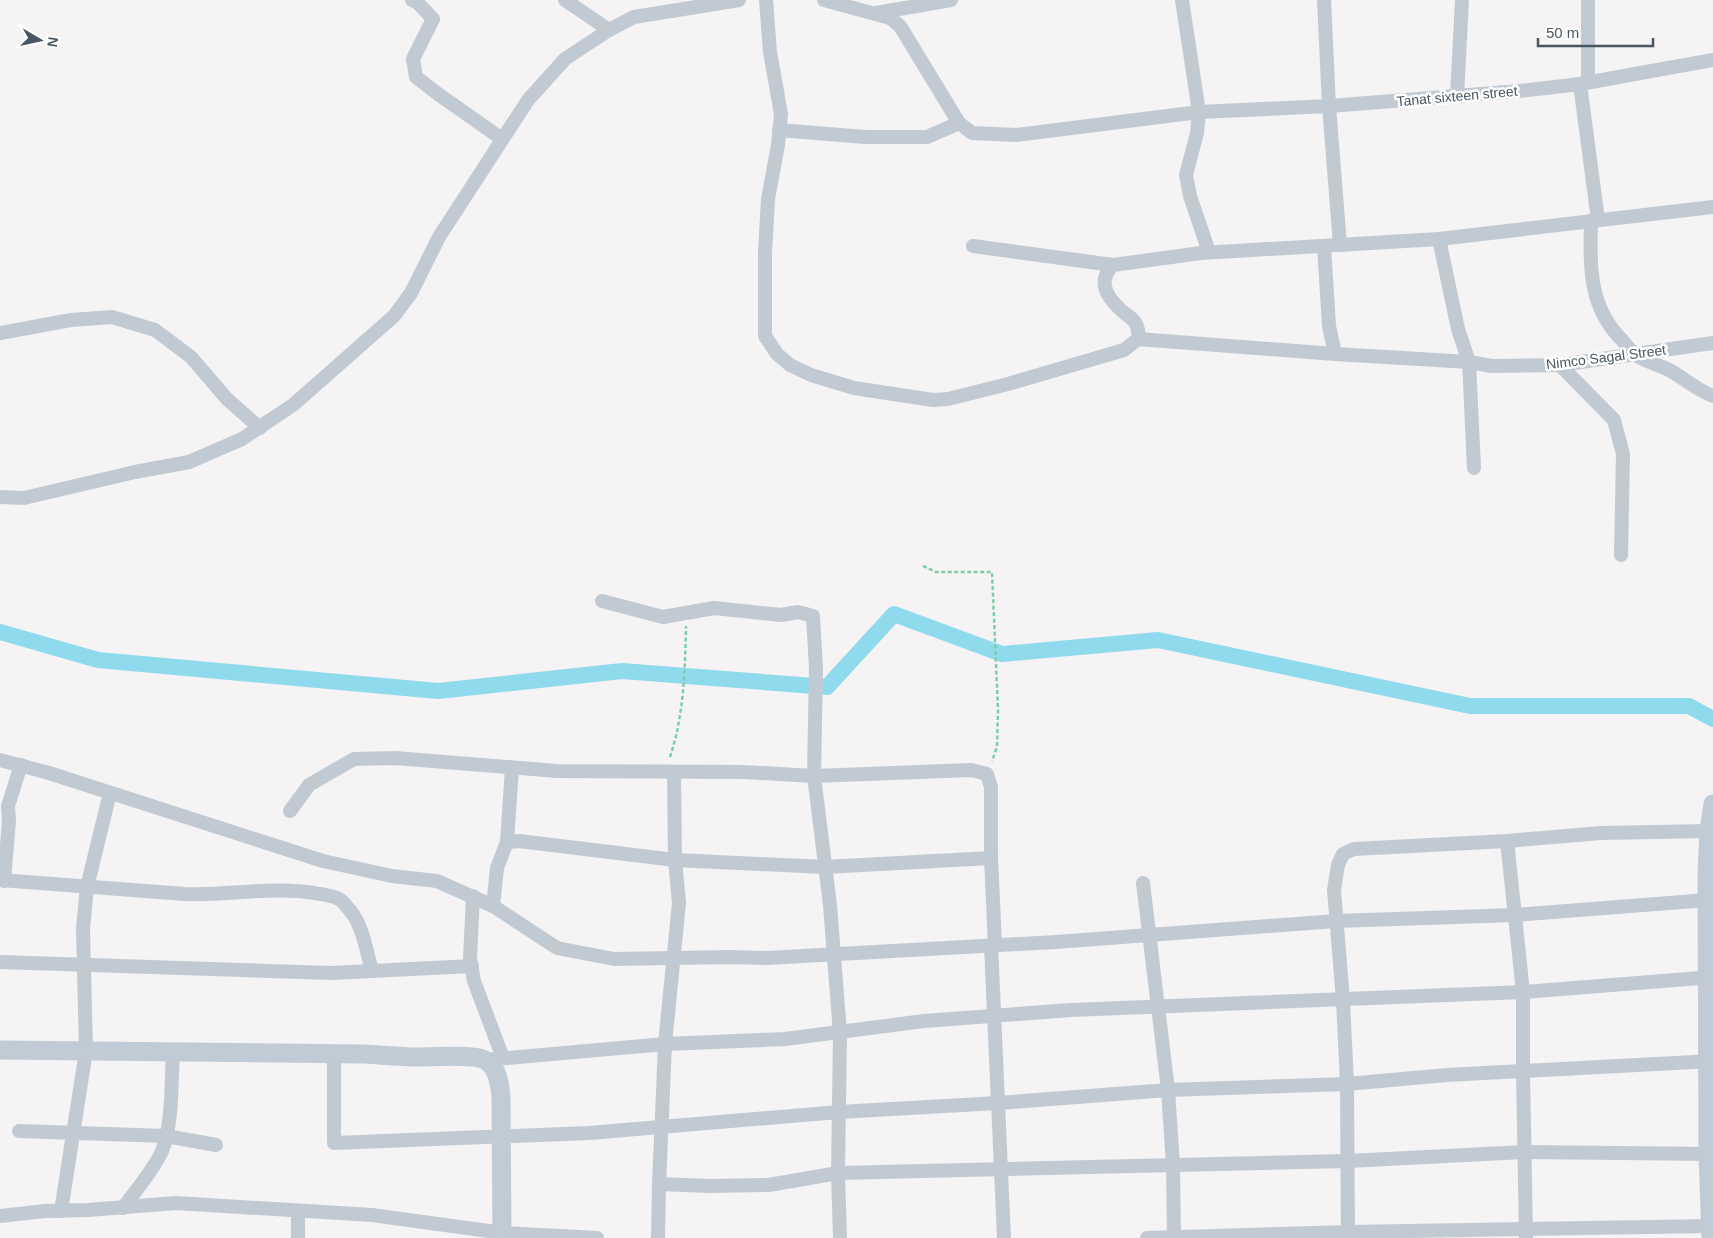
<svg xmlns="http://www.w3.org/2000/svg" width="1713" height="1238" font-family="Arial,sans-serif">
<rect width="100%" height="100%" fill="#f5f3f3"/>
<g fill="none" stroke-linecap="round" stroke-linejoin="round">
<polyline stroke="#90daee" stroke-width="16" points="0,632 98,660 438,691 622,671 827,687 894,614 1002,654 1158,640 1470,706 1689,706 1713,719"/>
<g stroke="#7ad0a6" stroke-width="2.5" stroke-dasharray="4 2.5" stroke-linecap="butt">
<polyline points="923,566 936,572 992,572 998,709 997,747 992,761"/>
<path d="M670,757C684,715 685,670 686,626"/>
</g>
<g stroke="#c1cad2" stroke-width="14">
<polyline points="412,0 418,3 433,19 413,59 416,77 438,94 502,139"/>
<polyline points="565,0 609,30"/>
<path d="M766,0L770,52L781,114L778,145L768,199L765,252V336L777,354L790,365L811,375L854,388L933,400L948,399L1008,384L1124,350L1138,339C1139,333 1138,326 1134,321C1130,316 1123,313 1119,308C1105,295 1098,280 1113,265L1201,253L1439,239L1713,207"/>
<polyline points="824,0 890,18 900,26 959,123 972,133 1016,135 1199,112 1329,106 1519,91 1580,84 1713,60"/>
<polyline points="1182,0 1199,112 1197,133 1186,175 1190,196 1209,252"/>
<polyline points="1324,0 1329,106 1340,245"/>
<polyline points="876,13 951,0"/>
<polyline points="1588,82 1588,0"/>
<polyline points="1580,84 1598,220"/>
<polyline points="1457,96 1462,0"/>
<polyline points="779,130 865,137 927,137 959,123"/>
<path d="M1591,221C1590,266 1588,307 1623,341C1627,346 1631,351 1636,355C1646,362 1660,365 1671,371C1685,379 1697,390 1713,396"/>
<polyline points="1439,239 1458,329 1469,362 1474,468"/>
<polyline points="973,246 1113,265"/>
<polyline points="1324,246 1329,326 1335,354"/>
<polyline points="0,333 71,320 112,317 155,330 191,357 227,399 260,428"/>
<polyline points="1138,339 1335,354 1469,362 1492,366 1560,365 1713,343"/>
<polyline points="1560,365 1614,420 1623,454 1621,555"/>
<polyline points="0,497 24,498 135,472 189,462 242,439 293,405 394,316 411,293 439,237 528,100 565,59 609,30 634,17 739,0"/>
<polyline points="602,601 663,617 714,608 781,615 798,612 813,616 816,668 814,776 830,905 840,1033 838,1173 840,1238"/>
<polyline points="0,760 49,773 323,861 392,876 437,881 493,906 557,948 614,959 730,957 767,958 1056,942 1336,921 1515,915 1708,900"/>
<polyline points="290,811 309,785 354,759 395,758 557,771 743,772 814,776 971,770 987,774 991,787 991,858 995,945"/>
<polyline points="1507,841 1523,992 1523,1071 1526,1237"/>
<polyline points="507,842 512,768"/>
<path d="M0,880L185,894C230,896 276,885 320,894C326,895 333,896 339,899C341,900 345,904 347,907C363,923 366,950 372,971"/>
<polyline points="4,881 9,821 8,806 21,765"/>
<polyline points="1143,883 1168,1090 1347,1084 1447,1075 1713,1061"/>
<polyline points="473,896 470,958 474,981 503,1058"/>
<polyline points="493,906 497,868 507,842 519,841 675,860 825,867 991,858"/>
<polyline points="991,945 1004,1238"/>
<polyline points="0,962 331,973 472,966"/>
<polyline points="334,1053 334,1143 589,1133 839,1112 998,1103 1168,1090 1173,1165 1174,1238"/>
<polyline points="485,1060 665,1044 785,1039 924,1021 1071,1010 1523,992 1713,977"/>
<polyline points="19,1131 166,1136 216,1145"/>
<polyline points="659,1184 710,1186 769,1185 838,1173 1348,1161 1524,1152 1713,1154"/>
<path d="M123,1208C136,1190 153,1171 162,1151C173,1124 171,1081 173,1052"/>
<polyline points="61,1211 86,1051 83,929 87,887 110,793"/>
<polyline points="0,1216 45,1211 88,1210 176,1203 372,1215 503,1233 597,1238"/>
<polyline points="298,1238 298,1211"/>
<polyline points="658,1238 659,1184 665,1044 679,903 675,860 674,772"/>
<polyline points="1147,1238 1348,1232 1713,1226"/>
<polyline points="1348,1238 1347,1084 1343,1000 1334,890 1338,865 1343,854 1354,849 1507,841 1601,833 1709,831"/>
</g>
<g stroke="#c1cbd6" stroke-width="19">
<path d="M0,1050L364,1054C382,1055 400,1057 418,1057C432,1057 474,1054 485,1060C498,1067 500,1085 501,1097L502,1238"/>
<polyline points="1711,1238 1708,1154 1707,874 1709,831 1713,804"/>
</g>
</g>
<g text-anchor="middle" stroke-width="5" stroke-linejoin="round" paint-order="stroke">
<g font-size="14" fill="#4a5661" stroke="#fff">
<text transform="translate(1457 96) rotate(-5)" y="5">Tanat sixteen street</text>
<text transform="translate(1606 357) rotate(-7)" y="5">Nimco Sagal Street</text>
</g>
</g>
<g transform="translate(40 40) rotate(99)" stroke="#ffffff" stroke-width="4" paint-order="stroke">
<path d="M0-4L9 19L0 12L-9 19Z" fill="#4a5661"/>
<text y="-8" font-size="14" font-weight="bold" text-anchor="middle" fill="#4a5661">N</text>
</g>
<path d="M1538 38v8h115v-8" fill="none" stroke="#4a5661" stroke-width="2.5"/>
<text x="1546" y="38" font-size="15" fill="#4a5661" stroke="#ffffff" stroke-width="4" paint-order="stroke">50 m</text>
</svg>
